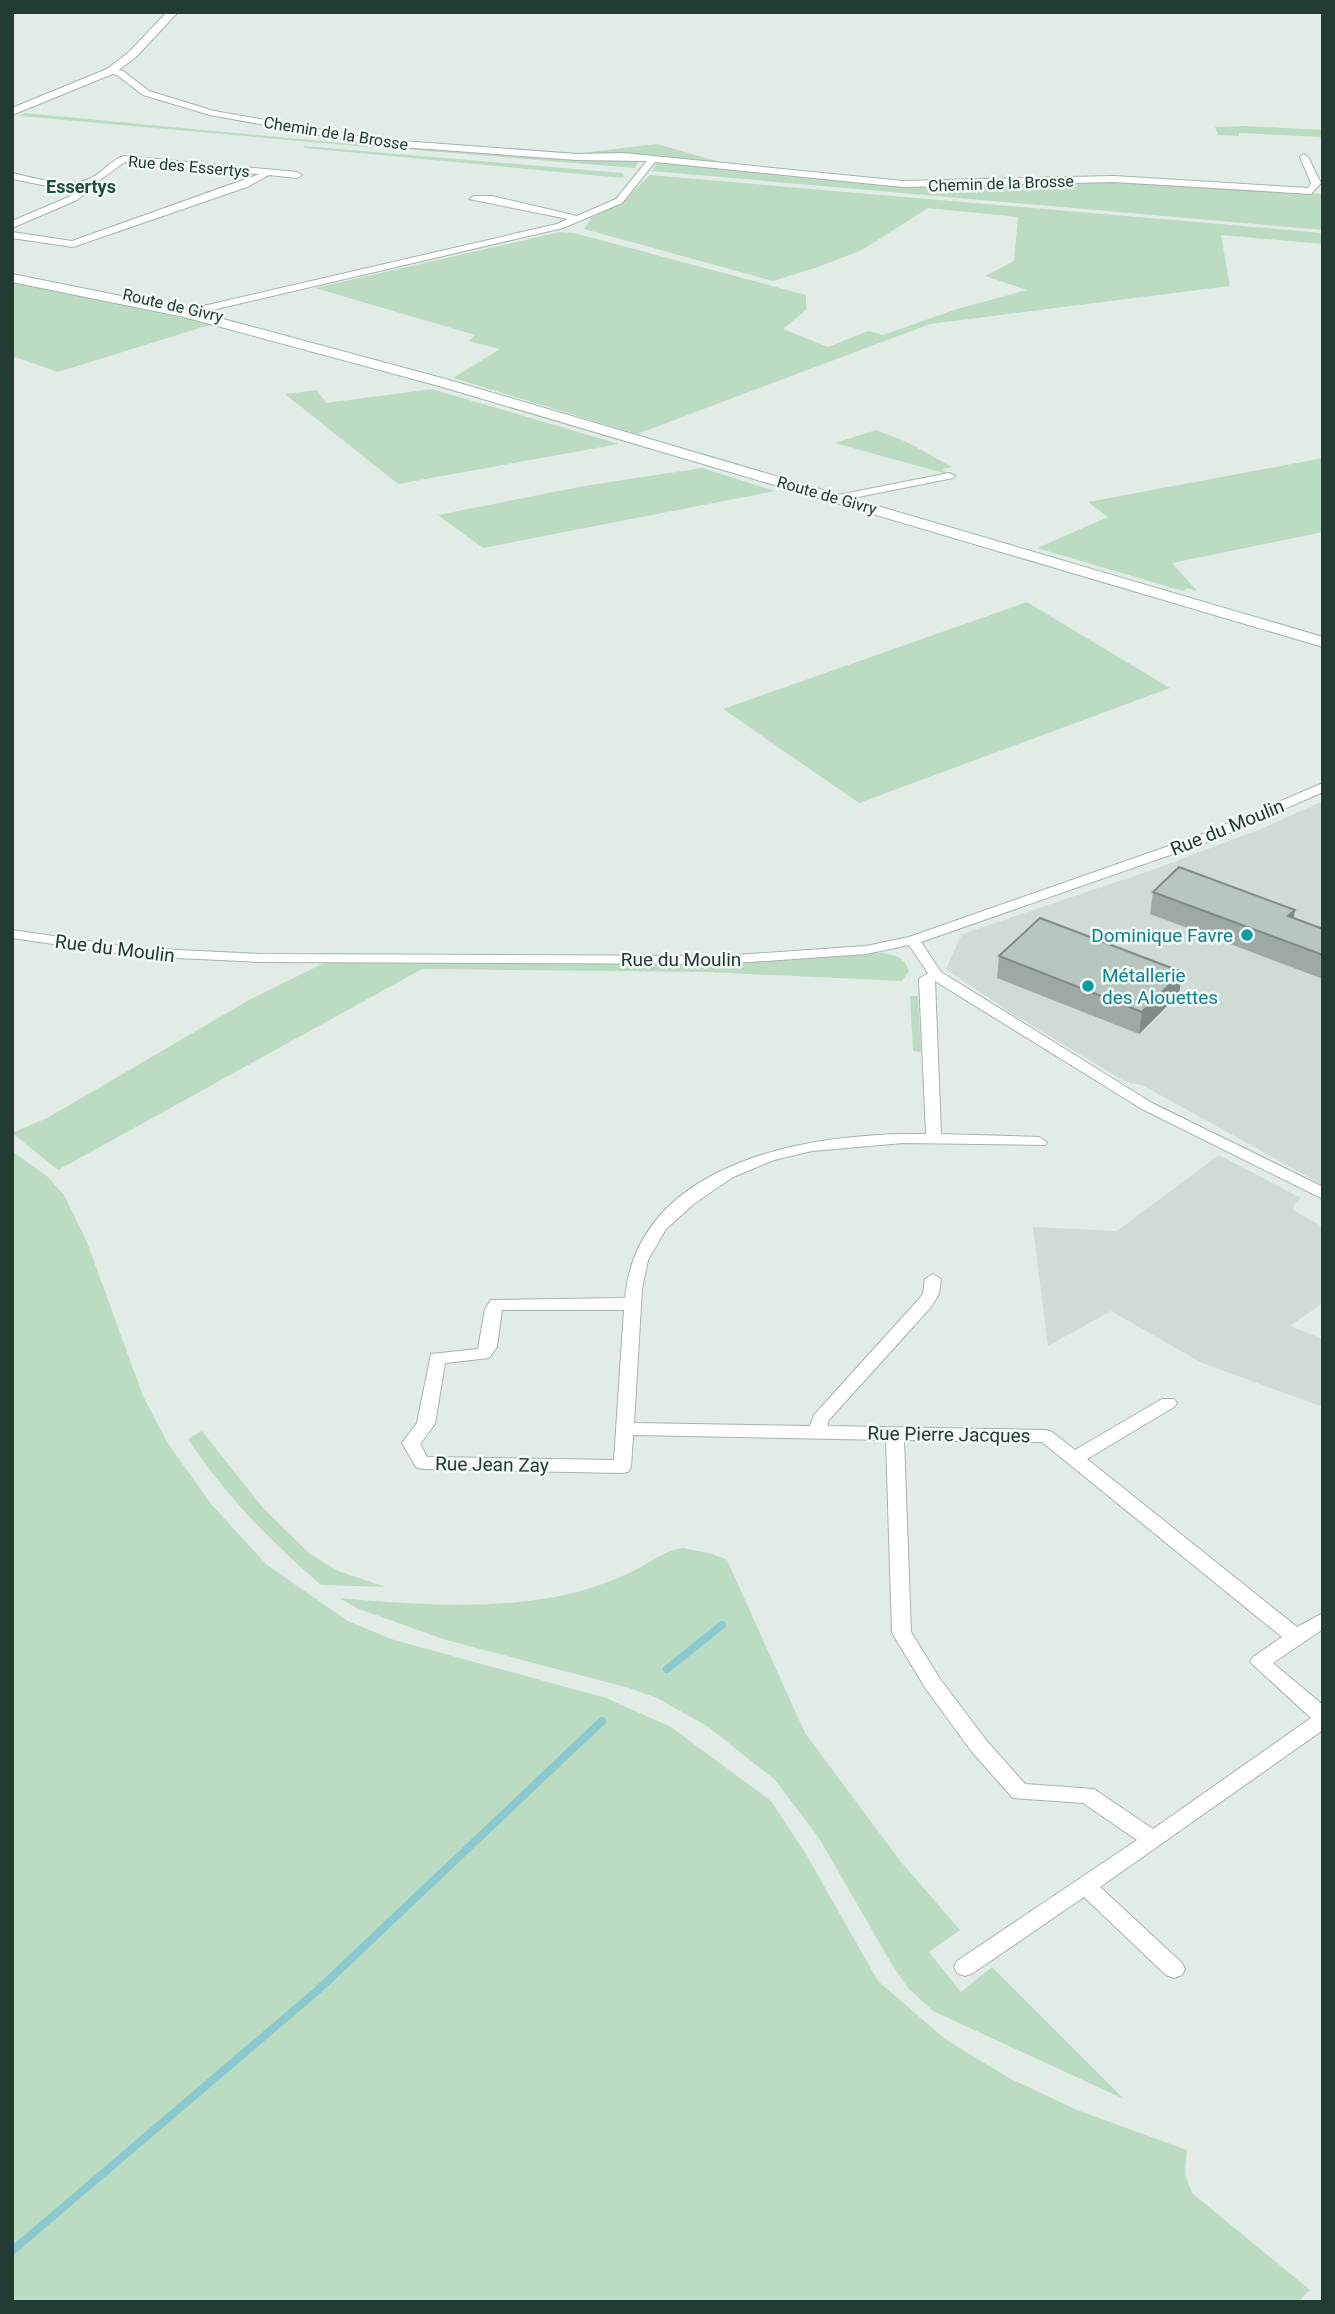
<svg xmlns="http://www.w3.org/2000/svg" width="1335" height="2314" font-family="Roboto,sans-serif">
<rect width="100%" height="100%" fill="#e2ece6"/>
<g fill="#d0dbd5">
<polygon points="1323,801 1323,1185 1142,1085 1126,1082 1011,1013 946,969 962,934 1152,870 1261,829"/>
<polygon points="1219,1155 1301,1198 1294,1205 1293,1210 1323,1227 1323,1303 1290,1326 1323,1339 1323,1407 1202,1363 1111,1311 1048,1346 1033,1227 1117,1231"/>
</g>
<g fill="#bbdcc2">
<polygon points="25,113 352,144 356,141 381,144 379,148 19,116"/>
<polygon points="1245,126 1323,130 1323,137 1239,133 1239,136 1218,135 1215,127"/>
<polygon points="657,144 727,164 644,155 573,154"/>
<polygon points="393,145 636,159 639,161 635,168 392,148"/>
<polygon points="303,146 622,173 624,176 623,178 305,148"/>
<polygon points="657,162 927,188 1115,181 1323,194 1323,230 652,171"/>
<polygon points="650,175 1323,233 1323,244 1221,235 1230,286 930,324 637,434 453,378 500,349 469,341 475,335 315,288 560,232 574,233 806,295 806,310 783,329 828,347 868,331 883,335 957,309 1027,290 985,276 1014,261 1018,217 928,208 862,250 818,267 773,281 584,229 591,218 623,201"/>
<polygon points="12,281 152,307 216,325 203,327 58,372 12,356"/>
<polygon points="432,389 619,444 398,484 285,394 317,390 326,403"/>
<polygon points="876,430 907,442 952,467 942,469 947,474 835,443"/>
<polygon points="1323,458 1323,532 1172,563 1197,591 1187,588 1183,591 1037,548 1108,517 1088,502"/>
<polygon points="702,468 775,491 483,548 438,515 584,486"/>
<polygon points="1027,602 1170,688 859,803 723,709"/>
<path d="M882,953C896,955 904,957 909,971L902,981L706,972L422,969L58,1170L12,1133L49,1117L249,1000L326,962H715Z"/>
<polygon points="910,996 918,996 921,1052 913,1051"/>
<polygon points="12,1151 48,1177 64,1195 87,1242 143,1396 167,1442 211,1504 267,1565 348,1621 391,1639 606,1698 671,1727 771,1801 807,1856 878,1981 945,2039 1009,2078 1077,2110 1187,2150 1185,2174 1192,2193 1310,2290 1298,2302 12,2302"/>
<path d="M202,1431L263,1508L310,1554L338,1571L386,1587L321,1585C271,1542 225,1495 188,1439Z"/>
<path d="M683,1548L713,1554L727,1560L805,1733L901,1862L960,1930L929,1952L961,1992L992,1967L1124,2099L933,2011L908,1988L891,1963L819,1838L775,1780L707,1726L657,1698L629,1688L446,1640L359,1609L339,1598C416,1605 516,1612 590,1588C606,1583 624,1576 639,1568C654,1560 666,1550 683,1548Z"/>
</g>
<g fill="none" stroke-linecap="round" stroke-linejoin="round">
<g stroke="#8bc9cf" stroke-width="8">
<polyline points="667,1669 722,1625"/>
<polyline points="12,2251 318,1990 602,1721"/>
</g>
<defs>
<g id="minor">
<polygon points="111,69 123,71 149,91 214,111 375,139 577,154 623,153 903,181 1114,176 1308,188 1311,183 1300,157 1304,154 1308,157 1321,183 1311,194 1114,182 903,187 655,162 622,203 563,228 186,316 181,313 182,311 557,224 568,219 469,199 474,196 492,196 577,216 616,199 647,161 577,160 375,145 210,115 143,95 117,75 108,73 108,69"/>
<path d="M124,156L297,172L302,175L297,178L269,175L247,187L73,247L12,238V232L72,241L260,174L125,162L97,182L84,186V194L77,200L12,228V221L71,196L74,193V188L53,187L12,179V173C36,178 68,190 91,178C104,172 110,160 124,156Z"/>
<polygon points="949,473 955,476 953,478 838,501 832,498 838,495"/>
<path d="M1323,783V792L1213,840L921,942L941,972L1152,1103L1323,1187V1199L1142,1109L935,981L941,1134L1039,1137L1047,1142L1045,1145L903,1143L812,1151L774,1160L733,1177L695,1203L666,1229L648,1260L642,1289L634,1423L810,1426L814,1415L919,1299L923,1294L925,1279L933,1274L941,1279L939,1294L931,1307L828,1421V1426L1046,1430L1052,1432L1075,1450L1162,1399H1174L1177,1403L1174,1407L1087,1459L1297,1627L1323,1613V1629L1273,1663L1323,1705V1730L1100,1887L1182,1963L1185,1969L1182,1975L1174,1978L1166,1975L1084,1897L973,1973L965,1976L957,1973L954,1967L957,1961L1137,1840L1083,1803L1013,1798L972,1752L926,1689L892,1633L886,1440L633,1435L631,1467L628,1472L622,1473L422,1469L416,1467L402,1443L417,1423L431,1354L478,1349L485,1309L491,1300L625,1298C638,1159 814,1132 926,1134L919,979L928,973L909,945L866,954L721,964L260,962L137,956L12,938V930L137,948L260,954L721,956L866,946L909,937L1203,834ZM502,1310H624L614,1460L427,1457L420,1444L435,1424L445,1363L489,1358L497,1347ZM904,1440L1042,1442L1282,1637L1253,1657L1250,1662L1311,1718L1153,1829L1094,1789L1025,1784L986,1740L940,1679L911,1632Z"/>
</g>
<polygon id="tertiary" points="167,12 178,12 137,56 115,73 12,115 12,108 107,69 129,52"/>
<polygon id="secondary" points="12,274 186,309 449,380 1323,637 1323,647 439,386 184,317 12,282"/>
</defs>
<use href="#minor" stroke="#a5b4ad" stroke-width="2"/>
<use href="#tertiary" stroke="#a5b4ad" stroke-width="2"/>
<use href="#secondary" stroke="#a0b7ae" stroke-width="2"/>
<use href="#minor" fill="#fff" fill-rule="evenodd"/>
<use href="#tertiary" fill="#fff" fill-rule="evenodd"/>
<use href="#secondary" fill="#fff" fill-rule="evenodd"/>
</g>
<g fill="#9daaa4">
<polygon points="1153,892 1295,910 1294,918 1323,929 1323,979 1150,914"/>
<polygon points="999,956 1182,972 1179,994 1139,1034 997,978"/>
</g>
<g fill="#808b86">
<polygon points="1295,910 1291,932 1288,916"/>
<polygon points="1182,972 1179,994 1139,1034 1142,1012"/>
</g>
<g fill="#b7c6bf" stroke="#808b86" stroke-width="2">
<polygon points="1179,867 1295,910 1288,916 1323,929 1323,955 1153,892"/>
<polygon points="1040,918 1182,972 1142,1012 999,956"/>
</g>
<g fill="#0f9aa8" stroke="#f2f8f5" stroke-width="2.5">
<circle cx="1247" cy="935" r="7"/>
<circle cx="1088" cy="986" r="7"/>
</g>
<g text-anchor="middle" stroke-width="5" stroke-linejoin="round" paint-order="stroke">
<g font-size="16" fill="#223c33" stroke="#f2f8f5">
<text transform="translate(336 133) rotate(9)" y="6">Chemin de la Brosse</text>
<text transform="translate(189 166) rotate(5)" y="6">Rue des Essertys</text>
<text transform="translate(1001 183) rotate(-2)" y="6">Chemin de la Brosse</text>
<text transform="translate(173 305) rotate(13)" y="6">Route de Givry</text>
<text transform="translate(827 495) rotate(16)" y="6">Route de Givry</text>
</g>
<g font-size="18" font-weight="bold" fill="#1f4d3f" stroke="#f2f8f5">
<text x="81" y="193">Essertys</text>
</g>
<g font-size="19" fill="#223c33" stroke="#f2f8f5">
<text transform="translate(1227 827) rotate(-22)" y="7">Rue du Moulin</text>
<text transform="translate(115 948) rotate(7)" y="7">Rue du Moulin</text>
<text x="681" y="966">Rue du Moulin</text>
<text transform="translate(949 1434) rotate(1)" y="7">Rue Pierre Jacques</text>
<text transform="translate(492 1464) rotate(1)" y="7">Rue Jean Zay</text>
</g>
<g font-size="19" fill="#0d838f" stroke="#f2f8f5" text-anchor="end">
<text x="1233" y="942">Dominique Favre</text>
<text x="1102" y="982" text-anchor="start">Métallerie<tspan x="1102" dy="22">des Alouettes</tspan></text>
</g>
</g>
<rect width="1335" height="2314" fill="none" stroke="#223c33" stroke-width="28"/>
</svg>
